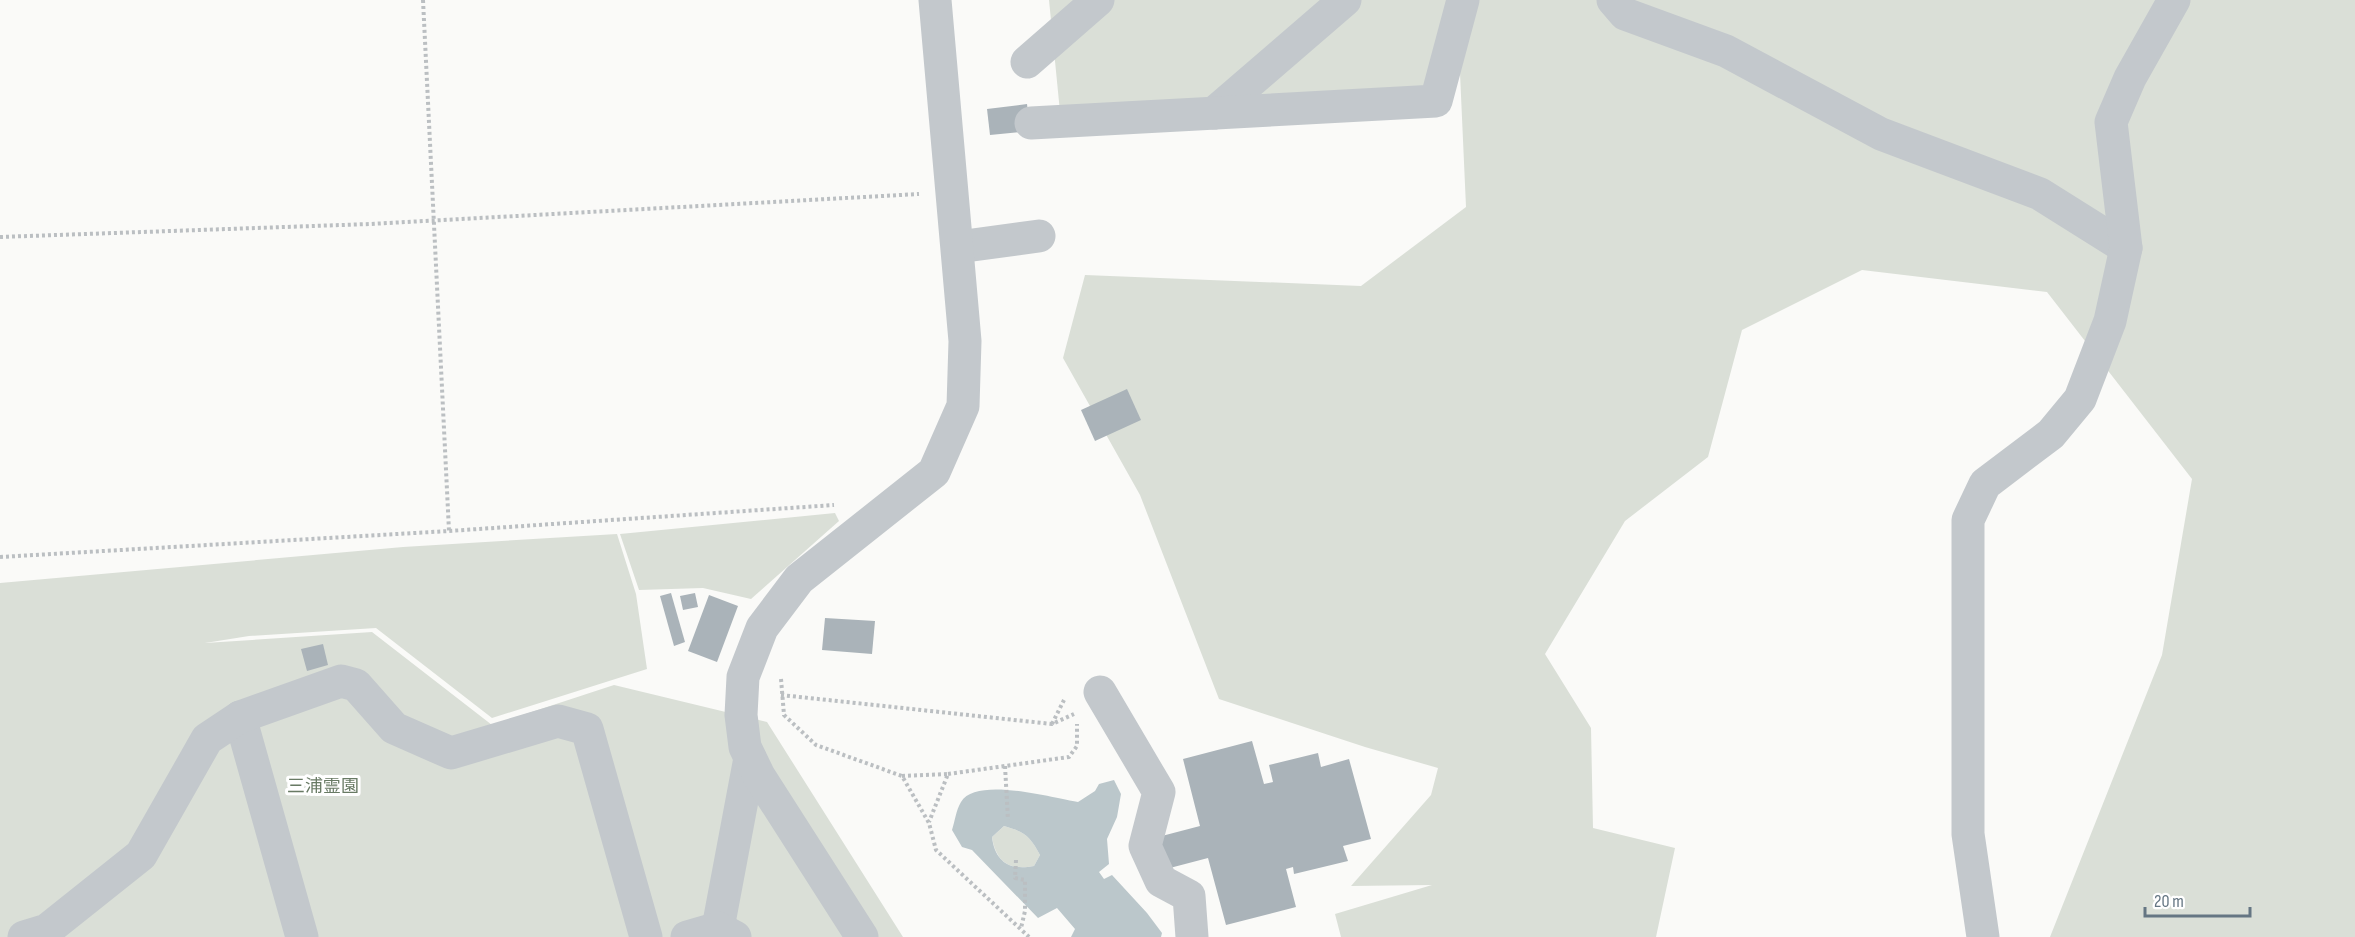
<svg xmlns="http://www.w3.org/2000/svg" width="2355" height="937" font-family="'Sofia Sans Condensed','Noto Sans JP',sans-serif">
<rect width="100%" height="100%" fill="#fafaf8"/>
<g fill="#dadfd7">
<polygon points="1049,0 1453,0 1423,92 1060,112"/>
<polygon points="1473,0 2355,0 2355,937 2050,937 2162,655 2192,479 2047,292 1862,270 1742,330 1708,457 1625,521 1545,654 1591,728 1593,828 1675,848 1656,937 1341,937 1335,914 1432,885 1351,886 1431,795 1438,768 1365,747 1219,699 1140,495 1063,358 1085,275 1361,286 1466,207 1459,51"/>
<polygon points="835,513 839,521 751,599 703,588 639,590 620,534"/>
<polygon points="617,534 636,594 647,669 492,718 376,628 249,636 205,643 372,632 492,725 614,685 767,722 903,937 0,937 0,583 403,547"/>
<path d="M1004,826C1025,832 1030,836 1040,855L1034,866C1009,871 996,862 992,837Z"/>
</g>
<path fill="#bbc7cb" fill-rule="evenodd" d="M1114,780L1121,794L1117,817L1107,839L1109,864L1099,872L1104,879L1112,875L1147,913L1162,933L1161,937H1071L1075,929L1057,908L1038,918L972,850L962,847L952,830C955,821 956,810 961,802C976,776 1053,798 1078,802L1095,791L1099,784ZM1004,826C1025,832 1030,836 1040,855L1034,866C1010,871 995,862 992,837Z"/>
<g fill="#aab3b9">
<polygon points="1027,104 1030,131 990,135 987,109"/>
<polygon points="1127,389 1141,420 1095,441 1081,410"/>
<polygon points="671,593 685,642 674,646 660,596"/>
<polygon points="695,593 698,607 683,610 680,596"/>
<polygon points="709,595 738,606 717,662 688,651"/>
<polygon points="825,618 875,621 872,654 822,650"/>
<polygon points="323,644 328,665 307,671 301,649"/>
<polygon points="1252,741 1264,784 1273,782 1269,765 1318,753 1321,767 1349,759 1371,839 1343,846 1348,861 1294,874 1293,867 1286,869 1296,907 1226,925 1208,858 1166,869 1158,837 1200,826 1183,759"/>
</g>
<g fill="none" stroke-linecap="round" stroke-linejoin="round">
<g stroke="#bbbfc2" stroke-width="4" stroke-dasharray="3 3" stroke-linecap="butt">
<polyline points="423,0 449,531"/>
<polyline points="0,237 370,224 919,194"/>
<polyline points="0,557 449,531 834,505"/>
<polyline points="781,679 784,715 816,745 902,776 929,823 936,850 1029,937"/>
<polyline points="781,695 1052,724 1074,714"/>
<polyline points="1052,724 1064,700"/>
<polyline points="1005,766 1008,820"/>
<polyline points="948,774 1069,757 1077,746 1077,724"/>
<polyline points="902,776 948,774 929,822"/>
<polyline points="1016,860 1015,878 1025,880 1025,911 1021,928"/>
</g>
<g stroke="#c3c8cc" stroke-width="33">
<polyline points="1613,0 1625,14 1726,51 1881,134 2040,194 2126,248"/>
<polyline points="1027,62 1098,0"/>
<polyline points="1214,113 1345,0"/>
<polyline points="1031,123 1436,101 1463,0"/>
<polyline points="958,247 1039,236"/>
<polyline points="1100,692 1159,792 1145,846 1161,881 1189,896 1192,937"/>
<polyline points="240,717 302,937"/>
<polyline points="718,928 750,758"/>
<polyline points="24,937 47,930 141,855 207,739 240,717 341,681 356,685 394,728 451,753 558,721 587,729 646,937"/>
<polyline points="687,937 718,928 735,937"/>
<polyline points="862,937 759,776 745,747 741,715 743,677 762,628 799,579 934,472 963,406 965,341 935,0"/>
<polyline points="1983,937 1968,834 1968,520 1985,484 2051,434 2080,399 2110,321 2126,248 2111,122 2130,78 2174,0"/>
</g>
</g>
<g text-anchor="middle" stroke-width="6" stroke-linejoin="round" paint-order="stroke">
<g font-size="18" fill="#687a64" stroke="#fff">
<text x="323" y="792">三浦霊園</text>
</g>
</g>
<path d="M2145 907v9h105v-9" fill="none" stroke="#657683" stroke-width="3"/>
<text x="2154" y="907" font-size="18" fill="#657683" stroke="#ffffff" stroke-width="4.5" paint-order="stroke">20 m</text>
</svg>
